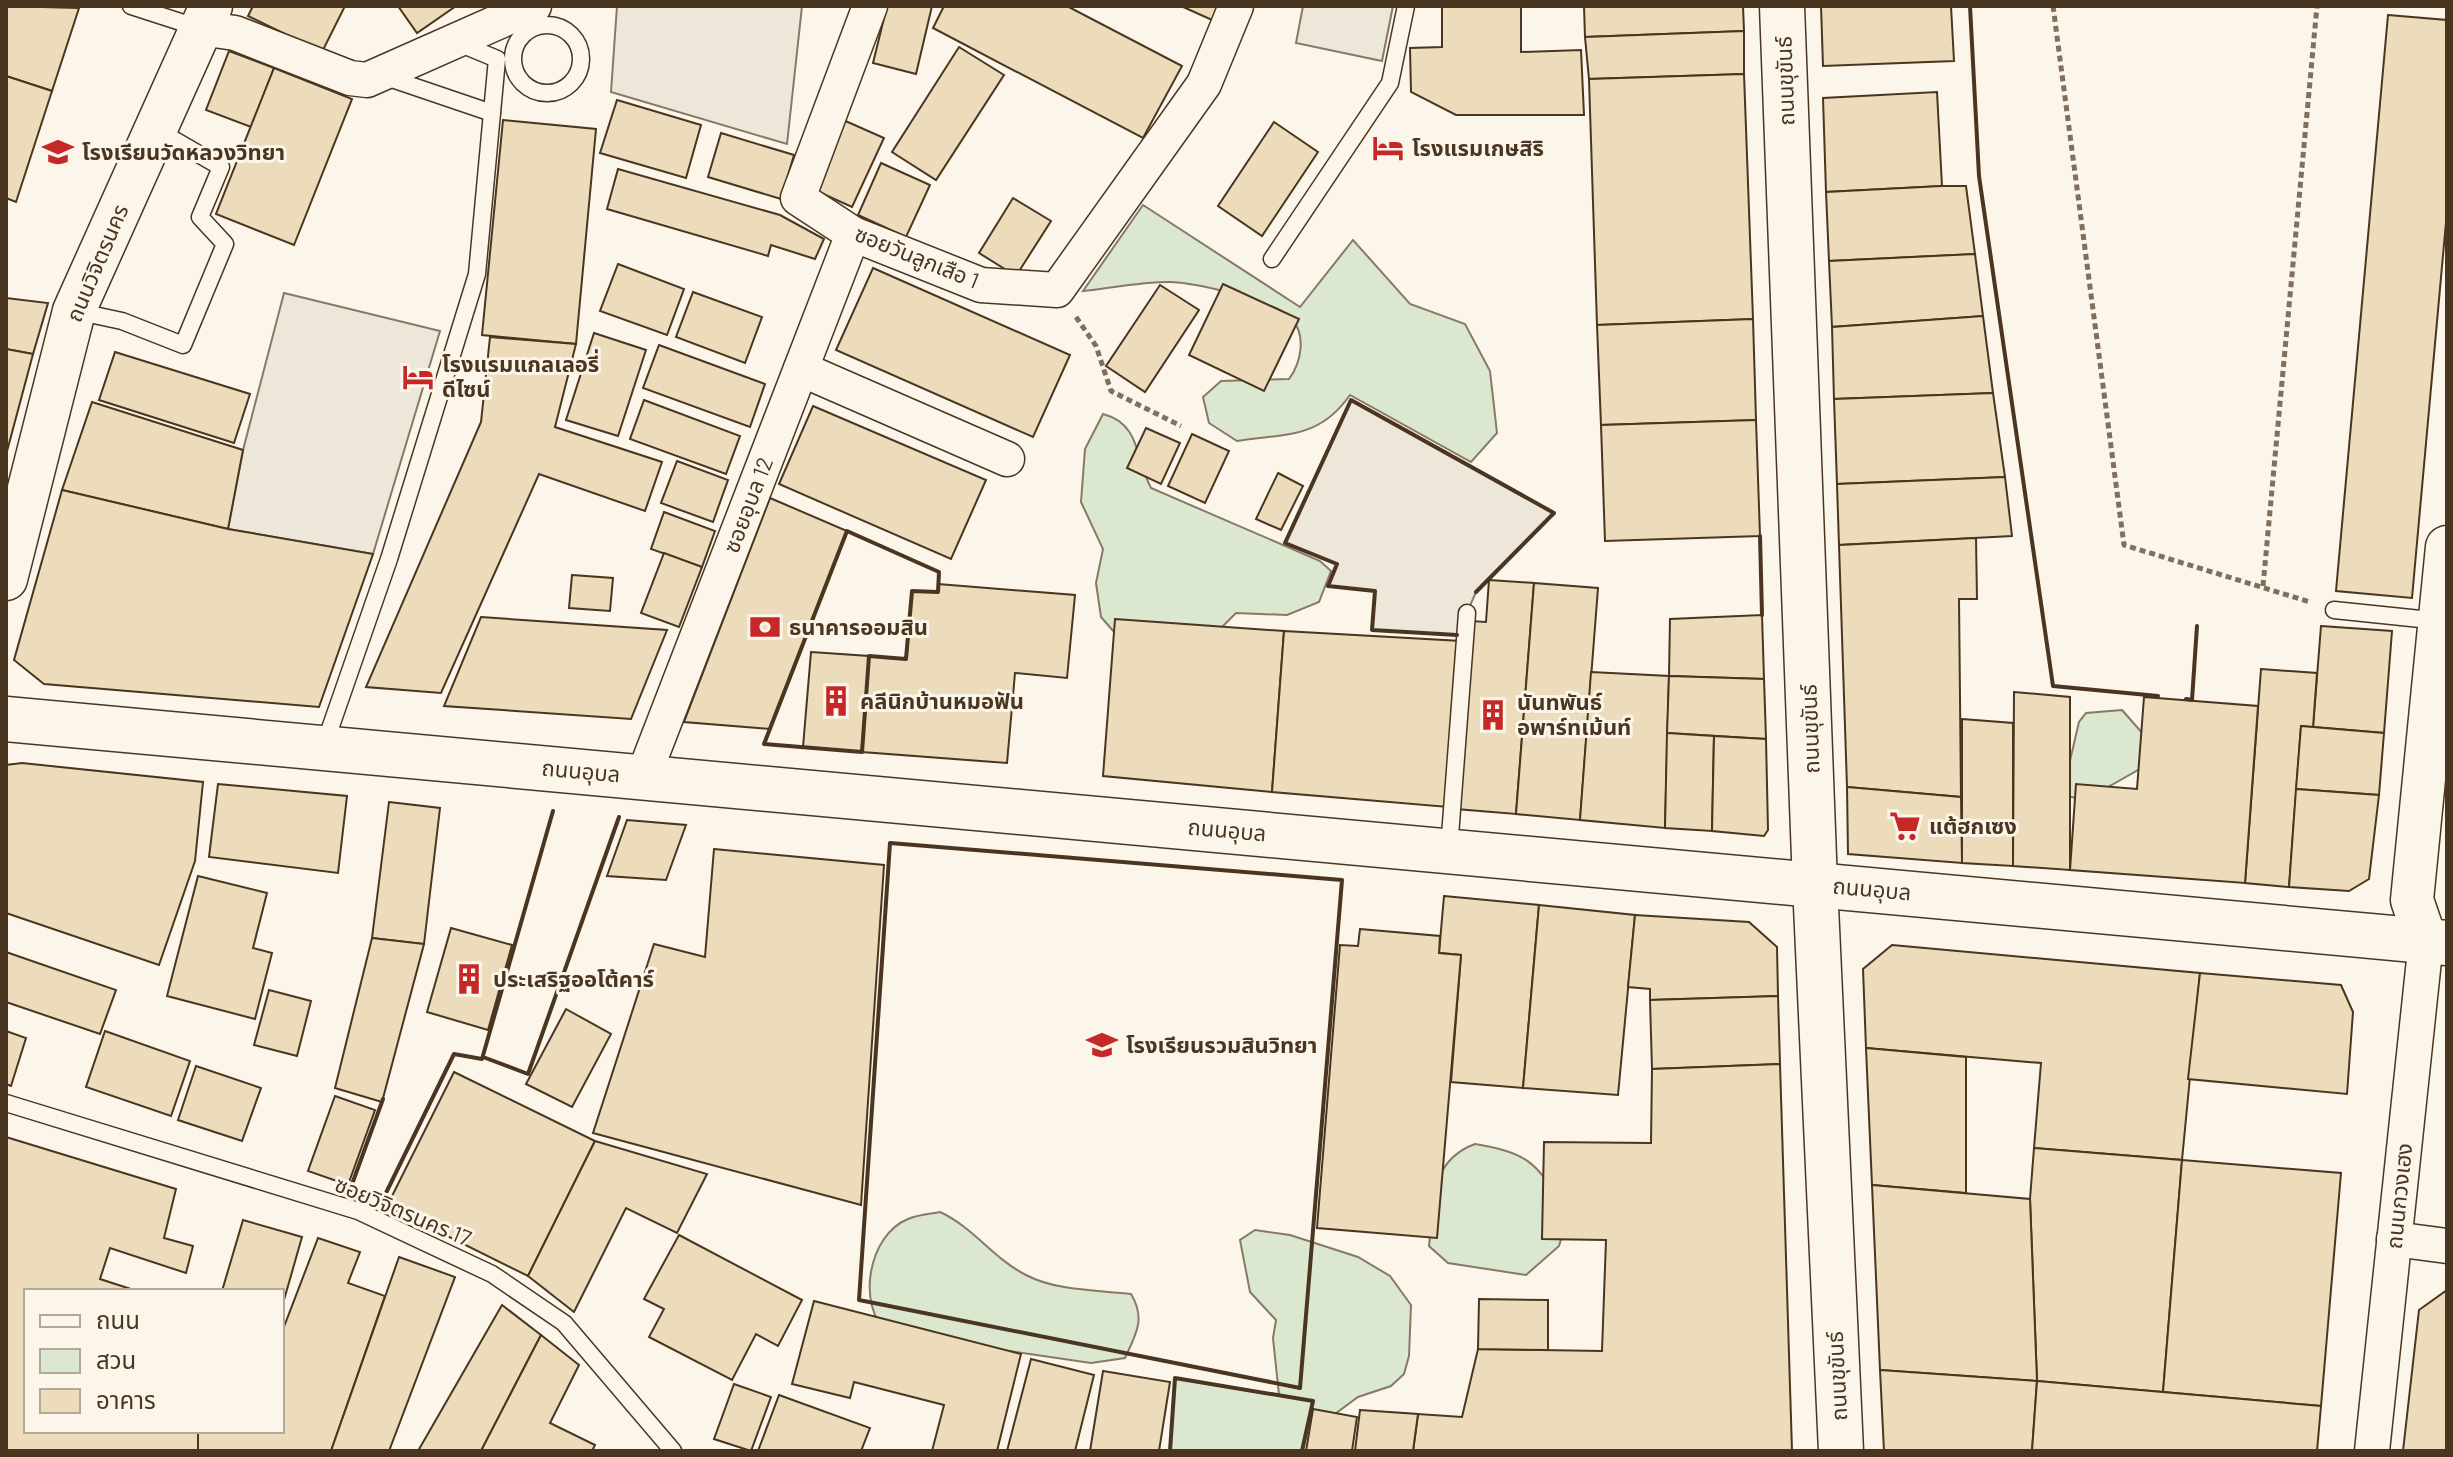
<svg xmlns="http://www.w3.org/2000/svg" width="2453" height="1457" font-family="Barlow,'Noto Sans Thai',sans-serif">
<rect width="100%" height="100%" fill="#fbf6e9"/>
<g fill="#dce7d0" stroke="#887966" stroke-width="2">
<path d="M1143,205L1300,307L1353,240L1410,304L1465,324L1490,371L1497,433L1471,462L1350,395C1319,439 1287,433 1237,441L1209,423L1203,397L1221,381L1289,379C1301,363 1307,335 1291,318C1275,301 1193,282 1169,282C1140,282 1111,288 1083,291Z"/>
<path d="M1103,414C1141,424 1135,458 1151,488L1320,561L1331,571L1319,602L1287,615L1236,613L1211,638L1135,656L1101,617L1096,583L1103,549L1081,502L1085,449Z"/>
<polygon points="2122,710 2151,743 2145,766 2085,800 2062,795 2079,722 2086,713"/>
<path d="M1475,1144C1534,1153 1537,1167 1569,1213L1559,1246L1526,1275L1448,1263L1429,1246C1434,1203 1429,1161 1475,1144Z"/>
<path d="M940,1212C973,1227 994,1259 1026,1275C1056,1291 1098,1290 1131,1294C1146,1319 1136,1334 1125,1358L1091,1363L888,1333C856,1306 868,1235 908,1219C917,1215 930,1214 940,1212Z"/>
<polygon points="1255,1230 1290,1235 1358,1257 1390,1276 1411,1305 1409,1356 1404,1374 1391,1386 1358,1397 1316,1428 1307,1427 1302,1451 1170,1451 1175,1378 1279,1395 1273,1338 1276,1320 1250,1292 1240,1240"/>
</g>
<g fill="#ede7d9" stroke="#887966" stroke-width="2">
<polygon points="617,6 802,6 787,144 611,92"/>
<polygon points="1303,6 1393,6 1382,61 1296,43"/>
<polygon points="284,293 440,331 373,554 228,529 243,450"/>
<polygon points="1351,400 1554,513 1476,592 1457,635 1372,630 1375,591 1328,586 1337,564 1285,544"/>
</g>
<g fill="#ecdcbc" stroke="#4a3520" stroke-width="2">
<polygon points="6,6 79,8 52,91 6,76"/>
<polygon points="253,6 345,6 322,52 248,16"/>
<polygon points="398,6 456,6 417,33"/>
<polygon points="887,6 932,6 916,74 873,63"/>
<polygon points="944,6 1067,6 1182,66 1143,138 933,28"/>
<polygon points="1181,6 1219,6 1212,20"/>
<polygon points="1442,6 1521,6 1521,52 1581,50 1584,115 1456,115 1411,92 1410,48 1442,47"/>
<polygon points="1584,6 1743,6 1744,31 1585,37"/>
<polygon points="1821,6 1951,6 1954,61 1823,66"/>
<polygon points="2388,15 2447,20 2447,211 2412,598 2336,591"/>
<polygon points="1744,31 1744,74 1589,79 1585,37"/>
<polygon points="959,47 1004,75 936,180 892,152"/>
<polygon points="229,51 274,68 251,127 206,110"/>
<polygon points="274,68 352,99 294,245 216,214"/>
<polygon points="1744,74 1753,319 1597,325 1589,79"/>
<polygon points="6,76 52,91 16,202 6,198"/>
<polygon points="1937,92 1942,186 1826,192 1823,98"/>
<polygon points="617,100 701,125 686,178 600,153"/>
<polygon points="841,119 884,138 852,207 810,188"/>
<polygon points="503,120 596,129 576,344 482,335"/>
<polygon points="1274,122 1318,152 1262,236 1218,206"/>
<polygon points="721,133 794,155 781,199 708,177"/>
<polygon points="881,163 930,185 906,237 858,215"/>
<polygon points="618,169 780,215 824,239 815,259 771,245 768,256 607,209"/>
<polygon points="1942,186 1966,186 1975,254 1829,261 1826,192"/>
<polygon points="1013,198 1051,221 1016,276 979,253"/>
<polygon points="1975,254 1983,316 1832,327 1829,261"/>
<polygon points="618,264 684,289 667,335 600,311"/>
<polygon points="873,268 1070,355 1033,437 836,350"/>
<polygon points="1223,284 1299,319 1264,391 1189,355"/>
<polygon points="1160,285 1199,310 1145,392 1106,366"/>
<polygon points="693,292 762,317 745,363 676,337"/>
<polygon points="6,298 48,303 33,354 6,349"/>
<polygon points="1983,316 1993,393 1834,399 1832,327"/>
<polygon points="1753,319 1756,420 1601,425 1597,325"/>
<polygon points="594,333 646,350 618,436 566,420"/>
<polygon points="490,337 576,344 555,427 662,462 645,511 539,474 441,693 366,687 481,422"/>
<polygon points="659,345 765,384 750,427 643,388"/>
<polygon points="6,349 33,354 6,455"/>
<polygon points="115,352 250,394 234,443 99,400"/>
<polygon points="1993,393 2005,477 1837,484 1834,399"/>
<polygon points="644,400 740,436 726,474 630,439"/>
<polygon points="92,402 243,450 228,529 62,490"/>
<polygon points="813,406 986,480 951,559 779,484"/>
<polygon points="1756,420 1760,536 1605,541 1601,425"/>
<polygon points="1146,428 1180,443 1161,484 1127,468"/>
<polygon points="1192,434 1229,451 1205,503 1168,486"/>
<polygon points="677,461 728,480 713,522 661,503"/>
<polygon points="1278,473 1303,486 1281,530 1256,519"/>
<polygon points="2005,477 2012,536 1839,545 1837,484"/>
<polygon points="62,490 228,529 373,554 319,707 44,684 14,660"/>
<polygon points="770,498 847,531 770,729 684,722"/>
<polygon points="664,512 715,531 702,567 651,549"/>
<polygon points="1976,538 1977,599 1959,599 1961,797 1847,787 1839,545"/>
<polygon points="664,553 702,567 679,627 641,613"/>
<polygon points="572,575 613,578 610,611 569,608"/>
<polygon points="1489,580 1534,583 1516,814 1456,809 1471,621 1486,622"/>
<polygon points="1534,583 1598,588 1580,820 1516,814"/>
<polygon points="938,584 1075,595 1067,678 1015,673 1007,763 862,752 869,656 906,659 912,591 938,592"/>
<polygon points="1762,615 1764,679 1669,676 1670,619"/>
<polygon points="481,617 667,630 631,719 444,706"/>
<polygon points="1115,619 1284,631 1272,792 1103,776"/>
<polygon points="2321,626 2392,631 2384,733 2313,727"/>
<polygon points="1284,631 1461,641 1448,807 1272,792"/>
<polygon points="811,652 869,656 862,752 803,747"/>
<polygon points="2261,669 2317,673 2313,727 2301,726 2289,887 2245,883"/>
<polygon points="1591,672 1669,676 1665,828 1580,820"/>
<polygon points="1669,676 1764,679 1766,739 1667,733"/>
<polygon points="2014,692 2070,697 2070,870 2013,866"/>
<polygon points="2144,697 2258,706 2245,883 2070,870 2076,784 2137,789"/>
<polygon points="1962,719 2013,723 2013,866 1962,863"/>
<polygon points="2301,726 2384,733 2379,795 2296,789"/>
<polygon points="1667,733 1714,736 1712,831 1665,828"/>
<polygon points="1714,736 1766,739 1768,830 1764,836 1712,831"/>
<polygon points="22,763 203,782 195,861 159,965 6,913 6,765"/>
<polygon points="218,784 347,796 338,873 209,857"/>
<polygon points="1847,787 1961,797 1962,863 1848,854"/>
<polygon points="2296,789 2379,795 2369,879 2349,891 2289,887"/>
<polygon points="389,802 440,808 424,944 372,938"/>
<polygon points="627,820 686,825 666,880 607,876"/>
<polygon points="714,849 884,865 861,1205 593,1133 654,944 705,957"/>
<polygon points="198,876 267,893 253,948 272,953 255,1019 167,996"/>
<polygon points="1444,896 1539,905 1523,1088 1451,1082 1461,955 1439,953"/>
<polygon points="1539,905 1635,915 1618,1095 1523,1088"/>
<polygon points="1635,915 1749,922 1777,947 1778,996 1650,1000 1650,989 1628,987"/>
<polygon points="451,928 512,945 488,1030 427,1012"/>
<polygon points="1360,929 1440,936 1439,953 1461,955 1437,1238 1317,1228 1340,945 1358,946"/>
<polygon points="372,938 424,944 382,1102 335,1088"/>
<polygon points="1892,945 2200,973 2182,1160 2034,1148 2041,1063 1866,1048 1863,969"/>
<polygon points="6,952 116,990 100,1034 6,1002"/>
<polygon points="2200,973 2341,985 2353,1012 2347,1094 2188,1079"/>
<polygon points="269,990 311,1001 297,1056 254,1045"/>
<polygon points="1778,996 1780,1064 1652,1069 1650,1000"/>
<polygon points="566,1009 611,1034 572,1107 526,1084"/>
<polygon points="6,1031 26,1038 11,1086 6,1084"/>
<polygon points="105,1031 190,1061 171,1116 86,1087"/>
<polygon points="1866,1048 1966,1057 1966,1193 1872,1185"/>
<polygon points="1780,1064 1792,1451 1413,1451 1418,1414 1462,1417 1478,1349 1602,1351 1606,1240 1542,1239 1544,1142 1651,1143 1652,1069"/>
<polygon points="196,1066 261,1088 242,1141 178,1120"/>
<polygon points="454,1072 595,1141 528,1276 387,1206"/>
<polygon points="335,1096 375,1110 348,1185 308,1171"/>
<polygon points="6,1137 176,1189 164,1238 193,1246 186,1273 110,1248 100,1279 137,1291 26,1291 26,1431 198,1431 198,1451 6,1451"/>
<polygon points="595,1141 707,1174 677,1233 626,1208 574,1312 528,1276"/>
<polygon points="2034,1148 2182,1160 2163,1392 2037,1381 2030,1199"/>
<polygon points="2182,1160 2341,1173 2321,1406 2163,1392"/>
<polygon points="1872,1185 2030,1199 2037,1381 1880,1370"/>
<polygon points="243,1220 302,1237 282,1307 282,1291 222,1291"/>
<polygon points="679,1235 802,1300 778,1346 756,1334 732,1380 649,1337 664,1309 644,1299"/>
<polygon points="318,1238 360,1252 348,1283 385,1296 331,1451 198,1451 198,1431 282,1431 282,1332"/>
<polygon points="399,1257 455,1277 389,1451 331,1451"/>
<polygon points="2447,1290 2447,1451 2403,1451 2419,1310"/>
<polygon points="1479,1299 1548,1300 1548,1350 1478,1349"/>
<polygon points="814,1301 1021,1354 997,1451 932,1451 944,1405 854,1382 850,1398 792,1384"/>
<polygon points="502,1305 541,1335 481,1451 418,1451"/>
<polygon points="541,1335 579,1365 550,1423 595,1445 592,1451 481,1451"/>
<polygon points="1031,1359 1094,1375 1075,1451 1007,1451"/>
<polygon points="1880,1370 2037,1381 2032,1451 1884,1451"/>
<polygon points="1103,1371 1170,1382 1159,1451 1090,1451"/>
<polygon points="2037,1381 2321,1406 2317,1451 2032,1451"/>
<polygon points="734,1384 771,1397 751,1451 714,1439"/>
<polygon points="779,1395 870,1428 861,1451 758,1451"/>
<polygon points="1313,1409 1357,1417 1352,1451 1306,1451"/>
<polygon points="1360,1410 1418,1414 1413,1451 1355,1451"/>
</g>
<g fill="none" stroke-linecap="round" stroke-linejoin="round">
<defs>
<g id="service">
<polyline points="131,6 199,28"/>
<circle cx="547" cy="59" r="34"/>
<polyline points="383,76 492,113"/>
<polyline points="1272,259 1390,83 1406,6"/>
<polyline points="75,311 122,321 183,345 225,244 200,217 221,167 157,130"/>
<polyline points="2334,610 2440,621"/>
<polyline points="324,746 389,559 477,274 497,59 456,42"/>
<polyline points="1449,849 1467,613"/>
<polyline points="6,1103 358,1211 492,1274 564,1323 673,1451"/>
</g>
<g id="minor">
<polyline points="870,6 798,198 853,234 981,285 1057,290 1204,84 1236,6"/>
<polyline points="200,28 235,33 350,78 367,80 534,6"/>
<polyline points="801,369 1007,459"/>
<polyline points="643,777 853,234"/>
<polyline points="2394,1239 2447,1246"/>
<polyline points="2372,1451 2426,941"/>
</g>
<g id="tertiary">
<polyline points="6,579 74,311 211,6"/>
<polyline points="2426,941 2412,900 2447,547"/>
</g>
<polyline id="secondary" points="1815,884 1841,1451"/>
<g id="primary">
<polyline points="1782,6 1815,884"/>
<polyline points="6,719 2447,943"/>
</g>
</defs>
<use href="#service" stroke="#4a3520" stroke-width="19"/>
<use href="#minor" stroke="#4a3520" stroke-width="37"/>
<use href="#tertiary" stroke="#4a3520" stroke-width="45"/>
<use href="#secondary" stroke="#4a3520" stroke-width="47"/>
<use href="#primary" stroke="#4a3520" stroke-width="47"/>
<g stroke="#7f6f5c" stroke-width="5" stroke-dasharray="6 4" stroke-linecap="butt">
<polyline points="2053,6 2124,545 2310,602"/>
<polyline points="1076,317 1096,346 1111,391 1181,426"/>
<polyline points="2263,586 2317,6"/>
</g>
<use href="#service" stroke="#fbf6e9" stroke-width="16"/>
<use href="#minor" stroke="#fbf6e9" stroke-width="34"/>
<use href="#tertiary" stroke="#fbf6e9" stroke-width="42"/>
<use href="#secondary" stroke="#fbf6e9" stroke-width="44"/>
<use href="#primary" stroke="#fbf6e9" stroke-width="44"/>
<g stroke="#4a3520" stroke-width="4">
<polyline points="1970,6 1979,176 2053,686 2158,696"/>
<polygon points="847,531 939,572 938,592 912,591 906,659 869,656 862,752 764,744"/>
<polyline points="1760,536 1762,615"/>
<polyline points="1457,635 1372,630 1375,591 1328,586 1337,564 1285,543 1351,400 1554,513 1476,592"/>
<polyline points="2186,699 2192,700 2197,626"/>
<polygon points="890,843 1342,880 1300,1388 859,1300"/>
<polyline points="483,1057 528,1074 619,817"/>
<polyline points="383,1099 351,1187 383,1199 454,1054 482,1059 553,811"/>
<polyline points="1170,1451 1175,1378 1313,1401 1302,1451"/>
</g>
</g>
<defs>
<symbol id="hotel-bare" viewBox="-9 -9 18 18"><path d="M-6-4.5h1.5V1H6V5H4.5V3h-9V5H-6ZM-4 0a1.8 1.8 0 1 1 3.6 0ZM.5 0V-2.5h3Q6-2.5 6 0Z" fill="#c62828" stroke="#fbf6e9" stroke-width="2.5" paint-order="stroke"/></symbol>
<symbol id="school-bare" viewBox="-9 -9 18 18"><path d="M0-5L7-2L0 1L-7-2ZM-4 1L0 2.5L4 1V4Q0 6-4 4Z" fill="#c62828" stroke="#fbf6e9" stroke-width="2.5" paint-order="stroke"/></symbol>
<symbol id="bank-bare" viewBox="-9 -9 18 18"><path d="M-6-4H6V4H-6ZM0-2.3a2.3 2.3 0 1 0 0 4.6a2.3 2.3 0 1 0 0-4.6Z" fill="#c62828" stroke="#fbf6e9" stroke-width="2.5" paint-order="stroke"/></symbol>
<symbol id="building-bare" viewBox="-9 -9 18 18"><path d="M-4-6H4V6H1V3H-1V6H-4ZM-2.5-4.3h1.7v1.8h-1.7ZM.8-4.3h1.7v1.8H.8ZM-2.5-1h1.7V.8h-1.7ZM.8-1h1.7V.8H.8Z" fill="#c62828" stroke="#fbf6e9" stroke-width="2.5" paint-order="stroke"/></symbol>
<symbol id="supermarket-bare" viewBox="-9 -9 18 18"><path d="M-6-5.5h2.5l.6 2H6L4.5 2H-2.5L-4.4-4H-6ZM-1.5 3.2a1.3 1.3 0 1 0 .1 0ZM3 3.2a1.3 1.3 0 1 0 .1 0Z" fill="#c62828" stroke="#fbf6e9" stroke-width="2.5" paint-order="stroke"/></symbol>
</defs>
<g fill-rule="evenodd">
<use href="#hotel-bare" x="1366" y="126" width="44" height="44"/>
<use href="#school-bare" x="36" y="130" width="44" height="44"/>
<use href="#hotel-bare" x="396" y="355" width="44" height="44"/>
<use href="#bank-bare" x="743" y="605" width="44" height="44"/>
<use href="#building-bare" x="814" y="679" width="44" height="44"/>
<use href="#building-bare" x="1471" y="693" width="44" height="44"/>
<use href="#supermarket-bare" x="1883" y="804" width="44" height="44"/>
<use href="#building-bare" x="447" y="957" width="44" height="44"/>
<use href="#school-bare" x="1080" y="1023" width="44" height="44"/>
</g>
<g text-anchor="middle" stroke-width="6" stroke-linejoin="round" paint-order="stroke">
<g font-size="22" fill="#4a3520" stroke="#fbf6e9">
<text transform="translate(1785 81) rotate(-92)" y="8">ถนนขุขันธ์</text>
<text transform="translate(917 257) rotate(22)" y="8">ซอยวันลูกเสือ 1</text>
<text transform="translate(97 263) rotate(-67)" y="8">ถนนวิจิตรนคร</text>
<text transform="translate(748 505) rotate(-69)" y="8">ซอยอุบล 12</text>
<text transform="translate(1810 729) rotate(-92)" y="8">ถนนขุขันธ์</text>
<text transform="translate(581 771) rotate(5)" y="8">ถนนอุบล</text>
<text transform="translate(1227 830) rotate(5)" y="8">ถนนอุบล</text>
<text transform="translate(1872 889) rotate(5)" y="8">ถนนอุบล</text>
<text transform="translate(2399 1196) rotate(-84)" y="8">ถนนกวงเฮง</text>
<text transform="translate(403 1211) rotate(23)" y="8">ซอยวิจิตรนคร 17</text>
<text transform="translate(1837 1376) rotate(-93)" y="8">ถนนขุขันธ์</text>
</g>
<g font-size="22" font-weight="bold" fill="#4a3520" stroke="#fbf6e9" text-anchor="start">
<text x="1412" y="156">โรงแรมเกษสิริ</text>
<text x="82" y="160">โรงเรียนวัดหลวงวิทยา</text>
<text x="442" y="372">โรงแรมแกลเลอรี่<tspan x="442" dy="25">ดีไซน์</tspan></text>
<text x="789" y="635">ธนาคารออมสิน</text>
<text x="860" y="709">คลีนิกบ้านหมอฟัน</text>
<text x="1517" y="710">นันทพันธ์<tspan x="1517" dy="25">อพาร์ทเม้นท์</tspan></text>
<text x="1929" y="834">แต้ฮกเซง</text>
<text x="493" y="987">ประเสริฐออโต้คาร์</text>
<text x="1126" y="1053">โรงเรียนรวมสินวิทยา</text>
</g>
</g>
<rect width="2453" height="1457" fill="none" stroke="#4a3520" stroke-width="16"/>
<rect x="24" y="1289" width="260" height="144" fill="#fbf6e9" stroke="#b4a999" stroke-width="2"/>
<rect x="40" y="1315" width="40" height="12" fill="#fbf6e9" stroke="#b4a999" stroke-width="2"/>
<text x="96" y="1329" font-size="24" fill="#4a3520">ถนน</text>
<rect x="40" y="1349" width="40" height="24" fill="#dce7d0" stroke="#b4a999" stroke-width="2"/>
<text x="96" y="1369" font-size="24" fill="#4a3520">สวน</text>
<rect x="40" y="1389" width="40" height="24" fill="#ecdcbc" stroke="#b4a999" stroke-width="2"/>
<text x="96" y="1409" font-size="24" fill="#4a3520">อาคาร</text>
</svg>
